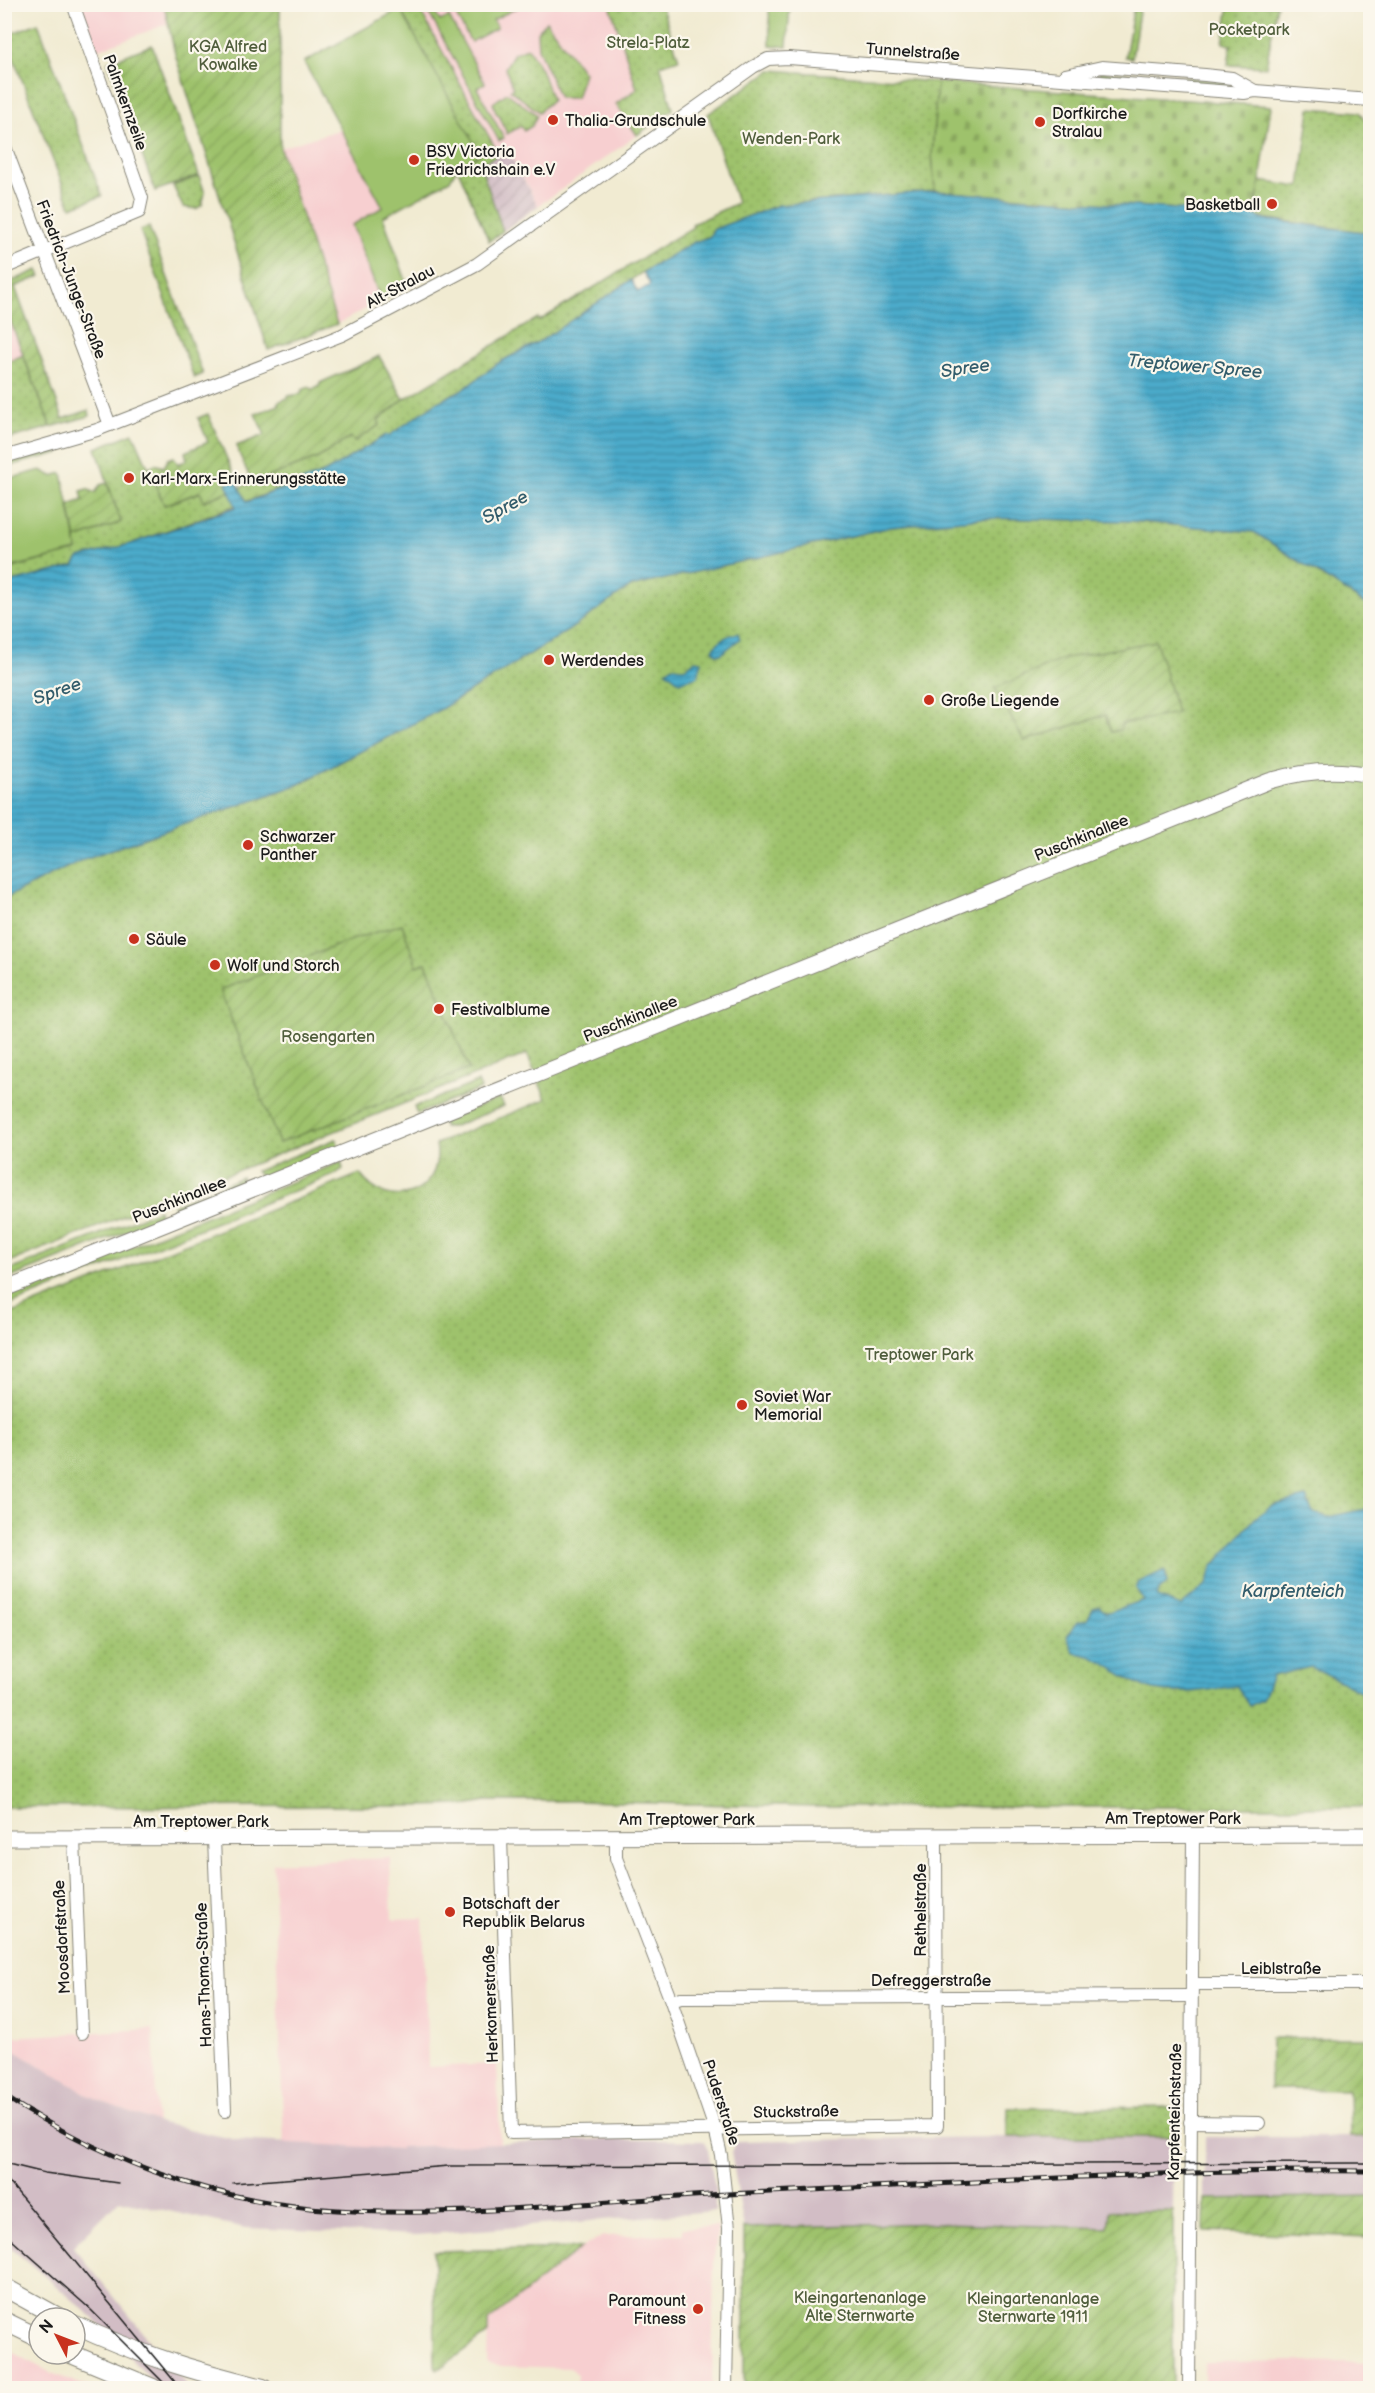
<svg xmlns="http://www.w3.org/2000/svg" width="1375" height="2393" font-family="'Balsamiq Sans',sans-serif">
<defs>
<pattern id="industrial-furrows" width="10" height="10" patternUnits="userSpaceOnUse" patternTransform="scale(1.5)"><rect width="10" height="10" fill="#d2bdc5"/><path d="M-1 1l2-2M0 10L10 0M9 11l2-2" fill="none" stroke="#b4a2a9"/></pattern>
<pattern id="cemetery-stones" width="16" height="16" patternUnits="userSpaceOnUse" patternTransform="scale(1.5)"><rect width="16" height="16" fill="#9ec26c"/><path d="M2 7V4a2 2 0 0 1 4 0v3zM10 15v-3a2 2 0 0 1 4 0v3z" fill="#88a65d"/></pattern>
<pattern id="park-dots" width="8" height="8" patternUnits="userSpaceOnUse" patternTransform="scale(1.5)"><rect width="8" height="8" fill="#9ec26c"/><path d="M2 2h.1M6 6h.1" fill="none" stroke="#88a65d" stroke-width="1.8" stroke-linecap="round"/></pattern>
<pattern id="garden-furrows" width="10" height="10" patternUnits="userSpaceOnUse" patternTransform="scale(1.5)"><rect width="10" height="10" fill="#9ec26c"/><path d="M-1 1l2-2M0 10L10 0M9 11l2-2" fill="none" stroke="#88a65d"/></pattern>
<pattern id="water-rules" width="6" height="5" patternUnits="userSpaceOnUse" patternTransform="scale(1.5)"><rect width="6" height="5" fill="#4cabcb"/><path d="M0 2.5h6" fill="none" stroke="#3e8aa4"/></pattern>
</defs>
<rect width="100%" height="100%" fill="#fbf7ec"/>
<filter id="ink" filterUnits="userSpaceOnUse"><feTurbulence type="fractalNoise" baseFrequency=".0167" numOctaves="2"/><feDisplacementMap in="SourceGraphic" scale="12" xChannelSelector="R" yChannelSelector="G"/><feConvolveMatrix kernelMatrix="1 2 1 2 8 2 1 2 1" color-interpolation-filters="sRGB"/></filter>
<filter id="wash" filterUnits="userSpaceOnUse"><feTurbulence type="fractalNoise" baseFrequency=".008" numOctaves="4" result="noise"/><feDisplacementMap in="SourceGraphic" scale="24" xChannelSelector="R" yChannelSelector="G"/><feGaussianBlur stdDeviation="1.35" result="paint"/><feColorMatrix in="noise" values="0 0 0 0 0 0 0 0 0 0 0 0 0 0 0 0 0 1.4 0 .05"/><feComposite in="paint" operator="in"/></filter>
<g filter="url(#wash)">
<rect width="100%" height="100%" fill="#f1ebd2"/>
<g fill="#f7cfd0">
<polygon points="81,5 164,5 167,24 97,50"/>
<polygon points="417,5 610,5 637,90 616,105 637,135 538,206 509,151 499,155"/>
<polygon points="342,129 384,208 352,226 381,301 337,324 280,148"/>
<polygon points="4,308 23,355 5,363 4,362"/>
<polygon points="390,1858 392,1919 423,1918 428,2067 497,2064 500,2144 401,2147 400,2149 284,2144 273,1863"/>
<polygon points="153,2029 157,2122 97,2100 10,2048 10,2037"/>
<polygon points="718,2227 714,2258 712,2388 576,2388 577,2375 570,2368 502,2366 487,2363 488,2321 581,2248 603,2236 683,2234 683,2228"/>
<polygon points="4,2348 51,2373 91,2388 5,2388"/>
<polygon points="1304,2361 1370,2363 1370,2388 1204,2388 1204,2362"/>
</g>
<polygon fill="url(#industrial-furrows)" points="508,151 538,206 503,231 480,164"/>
<g fill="#d2bdc5">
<polygon points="10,2048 97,2100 157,2122 237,2140 400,2149 400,2147 603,2139 703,2141 708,2150 715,2188 715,2211 417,2235 245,2228 119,2200 73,2247 189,2388 159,2388 86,2311 5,2243 4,2052 10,2056"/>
<polygon points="1076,2136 1174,2137 1173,2211 1111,2211 1108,2228 941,2223 744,2228 731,2152 736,2141"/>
<polygon points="1205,2137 1370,2137 1370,2196 1205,2199"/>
</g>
<g fill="#9ec26c" stroke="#5d6f44" stroke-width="1.5">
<polygon points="398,5 490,150 457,167 450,180 383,217 408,286 381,301 352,225 383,207 304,62 400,9"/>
<polygon points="430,5 440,21 449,17 485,83 477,88 504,138 499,141 425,6"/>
<polygon points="450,5 522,5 493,20 497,28 471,42"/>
<polygon points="769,5 790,5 787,47 770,45"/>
<polygon points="1099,72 1227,81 1227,87 1099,78"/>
<polygon points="57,448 59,453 9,466 8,461"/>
<polygon points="41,470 52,476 62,473 78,551 5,569 4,480"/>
<polygon points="478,1082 481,1089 417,1114 414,1107"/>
<polygon points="500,1098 504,1106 452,1127 444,1127 442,1121"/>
<polygon points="336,1139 339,1146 261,1177 256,1171"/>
<polygon points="341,1162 343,1169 334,1175 5,1307 5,1297"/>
<polygon points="242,1177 242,1185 178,1210 173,1205"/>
<polygon points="159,1210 160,1218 5,1280 5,1272"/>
</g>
<polygon fill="url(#cemetery-stones)" stroke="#5d6f44" stroke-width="1.5" points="937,82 1271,106 1255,215 935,191 932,155"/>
<g fill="url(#park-dots)" stroke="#5d6f44" stroke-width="1.5">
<polygon points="398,5 417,5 499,155 480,164 503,231 489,241 457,167 480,154"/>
<polygon points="610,5 661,5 679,59 660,65 673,109 637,135 616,104 637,89"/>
<polygon points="1134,5 1140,5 1132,58 1125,57"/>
<polygon points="1229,5 1277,5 1266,67 1228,65 1231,45 1223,43"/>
<polygon points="546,21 584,73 576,98 559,98 538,48 537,32"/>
<polygon points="38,23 102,196 71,207 5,36"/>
<polygon points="528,48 541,69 552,100 539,112 510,90 513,88 505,68 514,53"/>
<polygon points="771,70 937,82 932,155 935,191 779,205 714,229 709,237 694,242 643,272 542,340 500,362 465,388 436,403 390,435 386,435 326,472 130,544 80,558 74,566 5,584 5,570 77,551 76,539 121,522 96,448 133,433 165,505 201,492 204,501 318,458 351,436 354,441 380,425 378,420 404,399 538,318 539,321 693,227 692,224 737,203 708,114"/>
<polygon points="507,93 537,115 532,126 524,131 521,126 507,134 499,115 496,113 493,103"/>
<polygon points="1310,108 1359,112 1370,126 1370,233 1255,217 1260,181 1300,187"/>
<polygon points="199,176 205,193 202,205 196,209 183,207 173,186"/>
<polygon points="149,227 203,374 194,378 140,230"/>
<polygon points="23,355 51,427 5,440 5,363"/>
<path d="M982,518L1130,521L1254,532L1370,607V1807H815L572,1801H487L465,1805L417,1806L5,1807V1316L360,1174C389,1215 445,1193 436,1144L546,1099L527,1054L5,1264V898L84,859L297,785L441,709L569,630L630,587L891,527Z"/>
<polygon points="1175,2107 1174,2137 1007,2137 1008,2108"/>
</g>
<g fill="url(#garden-furrows)" stroke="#5d6f44" stroke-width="1.5">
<polygon points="164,5 280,5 280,148 337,324 268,350 175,54"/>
<polygon points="152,45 199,175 155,191 108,62"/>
<polygon points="38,270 41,276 15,287 63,419 89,410 90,416 51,427 5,307 5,284"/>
<path d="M379,356L404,399L378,420L380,425L354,442L351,437L318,458L252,483L236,446L265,435L255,414L279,405L278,402L288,398V396L301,394L302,390L309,387L312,389L319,387L320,383C342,372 358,368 379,356Z"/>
<polygon points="208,414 239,487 204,501 200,492 164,505 149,467 155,464 164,467 168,459 174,457 178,464 187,460 185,452 208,442 198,418"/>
<polygon points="107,483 121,522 76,539 69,505 83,500 81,491 87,489 95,493 100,485"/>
<polygon points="1156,641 1177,713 1122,724 1120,730 1111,732 1105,715 1024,741 995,688 1066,658"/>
<polygon points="402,924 417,966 426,963 469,1069 279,1143 220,990 357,938"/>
<polygon points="1271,2038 1370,2038 1370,2137 1350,2137 1349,2090 1270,2089"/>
<polygon points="1370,2196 1370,2237 1204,2231 1205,2199"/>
<polygon points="1110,2211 1173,2211 1173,2388 744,2388 744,2228 941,2223 1108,2228"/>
<polygon points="581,2248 488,2321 488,2334 437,2370 435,2367 434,2251"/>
</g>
<g fill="url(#water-rules)" stroke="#346474" stroke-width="1.5">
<polygon points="935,191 1255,215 1261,219 1370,233 1370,607 1254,532 1130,521 982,518 891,527 630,587 569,630 441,709 297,785 84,859 5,898 5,584 74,566 79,558 130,544 236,507 226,483 235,479 247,502 326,472 386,435 390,435 436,403 465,388 500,362 542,340 631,280 638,292 650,285 643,272 694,242 709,237 714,229 779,205"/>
<path d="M738,633L740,639L721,654H716L713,649C719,640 727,635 738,633Z"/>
<path d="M695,660L702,661L698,676L680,682L666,671L673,666C683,670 688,668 695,660Z"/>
<path d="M1306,1497L1313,1513L1328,1517L1370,1508V1707L1367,1694L1311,1667L1272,1676L1262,1700L1249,1706L1237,1686C1210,1689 1181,1696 1154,1690C1124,1683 1104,1655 1074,1653L1067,1636L1077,1622L1087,1620L1093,1608L1099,1606L1106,1613L1143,1600L1136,1588L1139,1582L1165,1570L1167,1584L1159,1590L1157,1597L1181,1606L1207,1584L1213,1566L1256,1517L1271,1506Z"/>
</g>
</g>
<g filter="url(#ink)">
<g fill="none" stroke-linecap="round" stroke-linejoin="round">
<defs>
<g id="minor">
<polyline points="1065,75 1102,67 1205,75 1232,78 1255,91"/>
<polyline points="4,144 110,425"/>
<polyline points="4,268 139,212 142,198 73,4"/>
<polyline points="4,457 97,430 342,335 477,264 753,67 768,59 789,58 1244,93 1255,91 1370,100"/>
<polyline points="501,1838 511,2133 937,2126 936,1837"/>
<polyline points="616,1838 616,1858 671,2001 715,2129 721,2155 729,2228 726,2388"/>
<polyline points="74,1839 82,2033"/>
<polyline points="214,1839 225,2111"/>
<polyline points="1192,1984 1370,1984"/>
<polyline points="671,2001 681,1998 1191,1996"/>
<polyline points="1190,2122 1259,2123"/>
<polyline points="1189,2388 1193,1836"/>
</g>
<g id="major">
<path d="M4,1289L1269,781C1303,771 1335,768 1370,775"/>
<polyline points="4,1838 1370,1835"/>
</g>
<g id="highway">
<polyline points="4,2287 60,2318"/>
<polyline points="4,2321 39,2338"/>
<path d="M75,2325C136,2354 198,2372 263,2388"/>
<polyline points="71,2354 153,2388"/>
</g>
</defs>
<use href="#minor" stroke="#868477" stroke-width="14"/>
<use href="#major" stroke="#868477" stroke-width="17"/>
<use href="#highway" stroke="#868477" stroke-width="20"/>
<use href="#minor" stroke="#fff" stroke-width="12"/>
<use href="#major" stroke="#fff" stroke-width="15"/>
<use href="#highway" stroke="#fff" stroke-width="18"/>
<g stroke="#1c1c1c" stroke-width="1.5">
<polyline points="4,2163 45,2173 118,2183"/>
<polyline points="4,2176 180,2388"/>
<polyline points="233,2183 449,2166 1370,2163"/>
<polyline points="4,2233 89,2308 169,2388"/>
</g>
<defs>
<path id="rail" d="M4,2096C96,2156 201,2197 310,2208C449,2221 589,2201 728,2194C942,2185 1156,2169 1370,2171"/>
</defs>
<use href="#rail" stroke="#1c1c1c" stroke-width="5"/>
<use href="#rail" stroke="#fbf7ec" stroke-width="3" stroke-dasharray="9" stroke-linecap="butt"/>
</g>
</g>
<g fill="#c8321e" stroke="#fbf7ec" stroke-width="2">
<circle cx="553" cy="120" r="6"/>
<circle cx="1040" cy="122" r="6"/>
<circle cx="414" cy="160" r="6"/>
<circle cx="1272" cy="204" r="6"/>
<circle cx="129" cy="478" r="6"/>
<circle cx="549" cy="660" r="6"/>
<circle cx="929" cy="700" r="6"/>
<circle cx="248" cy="845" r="6"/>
<circle cx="134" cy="939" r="6"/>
<circle cx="215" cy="965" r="6"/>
<circle cx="439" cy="1009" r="6"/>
<circle cx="742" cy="1405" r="6"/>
<circle cx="450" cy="1912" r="6"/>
<circle cx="698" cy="2309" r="6"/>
</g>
<g text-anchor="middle" stroke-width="4.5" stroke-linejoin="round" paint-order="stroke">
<g font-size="16" fill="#505e3c" stroke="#fbf7ec">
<text x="1249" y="35">Pocketpark</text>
<text x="648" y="48">Strela-Platz</text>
<text x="228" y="52">KGA Alfred<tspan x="228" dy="18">Kowalke</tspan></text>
<text x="791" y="144">Wenden-Park</text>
<text x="328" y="1042">Rosengarten</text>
<text x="919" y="1360">Treptower Park</text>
<text x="860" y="2303">Kleingartenanlage<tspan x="860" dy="18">Alte Sternwarte</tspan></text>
<text x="1033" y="2304">Kleingartenanlage<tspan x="1033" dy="18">Sternwarte 1911</tspan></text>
</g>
<g font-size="16" fill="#1c1c1c" stroke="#fbf7ec">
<text transform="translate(913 51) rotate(4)" y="6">Tunnelstraße</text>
<text transform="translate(126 102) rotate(70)" y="6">Palmkernzeile</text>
<text transform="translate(72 279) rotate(69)" y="6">Friedrich-Junge-Straße</text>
<text transform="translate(400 286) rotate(-28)" y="6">Alt-Stralau</text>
<text transform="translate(1081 837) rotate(-22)" y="6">Puschkinallee</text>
<text transform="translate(630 1018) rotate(-22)" y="6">Puschkinallee</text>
<text transform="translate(179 1199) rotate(-22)" y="6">Puschkinallee</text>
<text x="1173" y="1824">Am Treptower Park</text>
<text x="687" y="1825">Am Treptower Park</text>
<text x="201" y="1827">Am Treptower Park</text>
<text transform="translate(920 1910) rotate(-90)" y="6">Rethelstraße</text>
<text transform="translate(61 1937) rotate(-93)" y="6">Moosdorfstraße</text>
<text x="1281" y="1974">Leiblstraße</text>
<text transform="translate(203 1975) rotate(-92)" y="6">Hans-Thoma-Straße</text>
<text x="931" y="1986">Defreggerstraße</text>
<text transform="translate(490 2004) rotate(-92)" y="6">Herkomerstraße</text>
<text transform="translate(722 2102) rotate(72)" y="6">Puderstraße</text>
<text transform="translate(796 2111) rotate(-1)" y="6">Stuckstraße</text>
<text transform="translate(1174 2112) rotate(-89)" y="6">Karpfenteichstraße</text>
</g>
<g font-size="16" fill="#1c1c1c" stroke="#fbf7ec" text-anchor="start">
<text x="1052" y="119">Dorfkirche<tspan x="1052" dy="18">Stralau</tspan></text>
<text x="565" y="126">Thalia-Grundschule</text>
<text x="426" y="157">BSV Victoria<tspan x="426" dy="18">Friedrichshain e.V</tspan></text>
<text x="1260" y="210" text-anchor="end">Basketball</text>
<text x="141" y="484">Karl-Marx-Erinnerungsstätte</text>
<text x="561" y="666">Werdendes</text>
<text x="941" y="706">Große Liegende</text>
<text x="260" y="842">Schwarzer<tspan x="260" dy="18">Panther</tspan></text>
<text x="146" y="945">Säule</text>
<text x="227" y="971">Wolf und Storch</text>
<text x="451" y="1015">Festivalblume</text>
<text x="754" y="1402">Soviet War<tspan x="754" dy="18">Memorial</tspan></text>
<text x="462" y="1909">Botschaft der<tspan x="462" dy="18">Republik Belarus</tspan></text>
<text x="686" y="2306" text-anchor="end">Paramount<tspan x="686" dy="18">Fitness</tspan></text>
</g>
<g font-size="18" font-style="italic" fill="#325c6b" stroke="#fbf7ec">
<text transform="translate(1195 366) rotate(5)" y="6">Treptower Spree</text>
<text transform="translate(965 368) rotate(-8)" y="6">Spree</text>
<text transform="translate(505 507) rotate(-29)" y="6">Spree</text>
<text transform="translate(57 691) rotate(-19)" y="6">Spree</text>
<text x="1293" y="1597">Karpfenteich</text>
</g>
</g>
<rect width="1375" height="2393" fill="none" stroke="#fbf7ec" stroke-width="24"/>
<g transform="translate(57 2336) rotate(312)"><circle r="28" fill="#fbf7ec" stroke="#a29f99" stroke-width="1.5"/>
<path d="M0-4.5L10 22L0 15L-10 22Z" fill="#c8321e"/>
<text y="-9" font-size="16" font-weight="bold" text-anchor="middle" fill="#1c1c1c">N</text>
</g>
</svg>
